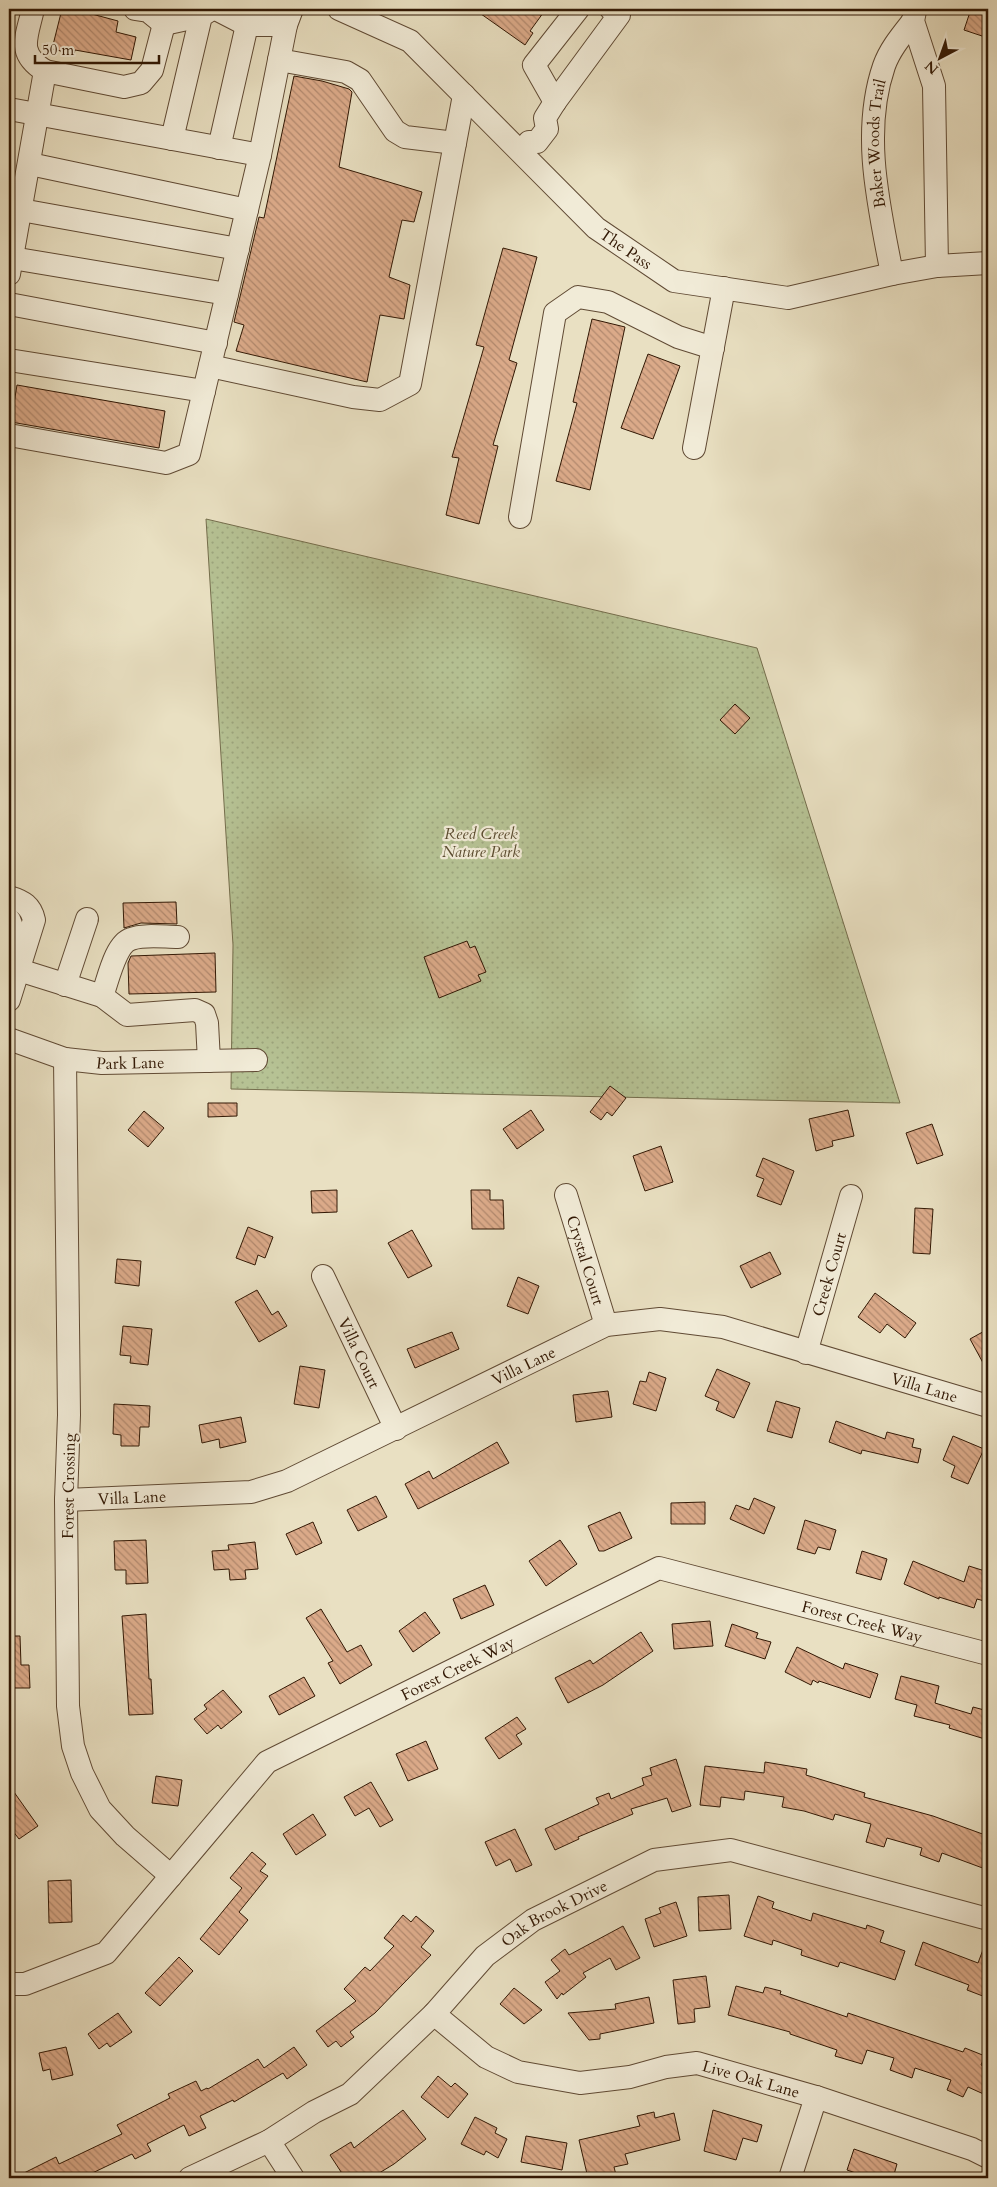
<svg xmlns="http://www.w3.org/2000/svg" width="997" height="2187" font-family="Cardo,serif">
<defs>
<pattern id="green-dots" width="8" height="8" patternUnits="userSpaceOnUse" patternTransform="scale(1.25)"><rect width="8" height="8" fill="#b6c294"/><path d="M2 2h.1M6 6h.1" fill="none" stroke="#9da67e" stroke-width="1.8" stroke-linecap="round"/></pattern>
<pattern id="building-back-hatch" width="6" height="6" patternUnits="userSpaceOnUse" patternTransform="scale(1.25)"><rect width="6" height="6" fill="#dbaa89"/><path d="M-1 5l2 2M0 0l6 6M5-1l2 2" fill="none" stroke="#b2896e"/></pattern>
</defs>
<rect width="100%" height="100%" fill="#e9e0c2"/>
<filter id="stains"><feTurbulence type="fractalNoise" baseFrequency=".004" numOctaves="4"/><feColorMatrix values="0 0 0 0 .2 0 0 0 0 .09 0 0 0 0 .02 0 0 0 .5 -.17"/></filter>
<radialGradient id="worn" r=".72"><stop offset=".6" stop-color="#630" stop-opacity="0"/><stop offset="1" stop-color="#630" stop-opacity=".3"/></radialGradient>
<polygon fill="url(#green-dots)" stroke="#746d4c" points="206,519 757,648 900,1103 231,1089 233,945"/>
<g fill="url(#building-back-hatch)" stroke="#321804">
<polygon points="474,9 546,9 530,31 533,33 525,45"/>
<polygon points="971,9 988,9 988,38 964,30"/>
<polygon points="77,10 118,21 116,32 136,37 131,60 75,50 74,54 52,49 61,13 75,13"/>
<polygon points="294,76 322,81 349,89 352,92 339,167 422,192 414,222 402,220 389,277 410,285 404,319 380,315 367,382 236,351 244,325 234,322 259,217 264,218"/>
<polygon points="503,248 537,257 509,360 517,363 493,445 498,446 479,524 446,515 459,458 452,457 484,347 476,345"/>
<polygon points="592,319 625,327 590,490 556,481 577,403 573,402"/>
<polygon points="648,354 680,366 653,439 621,428"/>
<polygon points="17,385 165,411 159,448 11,422"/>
<polygon points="735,704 750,718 735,734 720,720"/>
<polygon points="176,902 177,924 141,923 124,928 123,903"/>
<polygon points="467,941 470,948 475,946 486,972 478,975 481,981 439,998 424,957"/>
<polygon points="215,953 216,992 129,994 128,963 131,956"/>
<polygon points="610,1086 626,1098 612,1116 607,1112 601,1120 590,1112"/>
<polygon points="208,1103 237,1103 237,1116 208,1117"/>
<polygon points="531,1110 544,1130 517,1149 503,1129"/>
<polygon points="848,1110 854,1136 832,1141 833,1146 816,1151 809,1119"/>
<polygon points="144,1111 164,1128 148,1147 128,1130"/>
<polygon points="932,1124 943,1155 917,1164 906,1133"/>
<polygon points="661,1146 673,1182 645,1191 633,1156"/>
<polygon points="763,1158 794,1171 781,1205 757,1196 764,1179 756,1176"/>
<polygon points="337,1190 337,1212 312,1213 311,1191"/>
<polygon points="471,1190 490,1190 490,1200 503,1200 504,1229 472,1229"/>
<polygon points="915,1208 933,1209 930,1254 913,1253"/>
<polygon points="248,1227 273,1237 265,1258 258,1255 255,1265 236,1258"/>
<polygon points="412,1230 432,1266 408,1278 388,1243"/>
<polygon points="770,1252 781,1274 751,1288 740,1266"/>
<polygon points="117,1259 141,1261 139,1286 115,1283"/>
<polygon points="518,1277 539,1286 528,1314 507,1306"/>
<polygon points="257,1290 272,1315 278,1311 287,1326 259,1342 235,1302"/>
<polygon points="875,1293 916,1323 905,1338 887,1324 880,1333 858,1317"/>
<polygon points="123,1326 152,1329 148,1365 130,1363 131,1356 120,1355"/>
<polygon points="988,1329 988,1372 970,1339"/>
<polygon points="452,1332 459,1349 415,1368 407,1349"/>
<polygon points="300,1366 325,1370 319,1408 294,1404"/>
<polygon points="717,1369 750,1383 734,1418 716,1410 719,1402 705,1396"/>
<polygon points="649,1372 666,1378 656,1411 633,1404 640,1381 646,1382"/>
<polygon points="608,1391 612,1417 576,1422 573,1395"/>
<polygon points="776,1401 800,1408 792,1438 767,1431"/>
<polygon points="114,1404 150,1406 149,1427 140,1427 139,1446 121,1446 121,1435 113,1434"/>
<polygon points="241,1417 246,1442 220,1448 219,1439 202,1443 199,1425"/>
<polygon points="836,1421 885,1439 887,1432 914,1439 912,1447 921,1449 918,1463 862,1450 861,1454 829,1442"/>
<polygon points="953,1436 984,1449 968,1484 951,1477 955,1466 943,1460"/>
<polygon points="497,1442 509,1463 418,1509 405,1484 429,1471 433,1479"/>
<polygon points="376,1496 387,1517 358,1531 347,1510"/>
<polygon points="754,1498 775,1507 764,1534 730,1519 736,1505 749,1510"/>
<polygon points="705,1502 705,1524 671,1524 671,1503"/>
<polygon points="620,1512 632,1538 604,1551 599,1551 588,1526"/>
<polygon points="805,1520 836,1530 830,1550 818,1547 815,1554 797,1549"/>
<polygon points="313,1522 322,1543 296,1555 286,1534"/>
<polygon points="146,1540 148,1583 126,1584 126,1570 115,1570 114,1541"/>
<polygon points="560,1540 577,1564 546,1586 529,1561"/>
<polygon points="255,1542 258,1569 245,1570 246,1579 230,1580 229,1569 214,1570 212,1551 229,1550 228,1545"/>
<polygon points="862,1551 887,1559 881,1580 856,1573"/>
<polygon points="913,1561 964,1582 969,1566 988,1572 988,1602 977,1599 974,1608 939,1597 939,1599 904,1584"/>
<polygon points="485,1585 494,1605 461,1619 453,1599"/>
<polygon points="321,1609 347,1652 361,1645 372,1665 340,1684 328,1663 333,1661 306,1618"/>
<polygon points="425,1612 440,1633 413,1652 399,1631"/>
<polygon points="146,1614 149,1679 151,1679 153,1714 129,1715 122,1616"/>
<polygon points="710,1621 713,1646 674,1649 672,1624"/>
<polygon points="732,1624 758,1633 756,1638 771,1642 765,1659 725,1646"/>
<polygon points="641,1632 653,1651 603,1685 568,1703 555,1678 590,1660 593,1664"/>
<polygon points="9,1636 20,1636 21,1665 29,1665 30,1688 9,1688"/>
<polygon points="797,1647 843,1669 845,1663 878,1674 870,1698 819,1681 818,1683 813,1680 811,1685 785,1672"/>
<polygon points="901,1676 939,1686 935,1703 971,1714 973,1707 988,1711 988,1740 949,1728 950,1725 914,1716 917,1705 895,1699"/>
<polygon points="304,1677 315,1696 279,1715 269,1696"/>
<polygon points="223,1690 242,1712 221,1729 218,1725 207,1734 194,1719 207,1709 204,1705"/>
<polygon points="517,1717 526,1729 516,1735 522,1744 499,1759 485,1738"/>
<polygon points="426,1741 438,1769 408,1781 396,1754"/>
<polygon points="676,1759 691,1806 672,1812 667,1798 631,1809 633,1814 578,1837 579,1839 555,1850 545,1829 599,1804 596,1798 609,1793 611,1799 644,1785 642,1778 652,1775 650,1768"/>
<polygon points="765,1762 807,1769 806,1775 865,1793 864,1797 933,1816 988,1836 988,1870 942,1853 939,1862 920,1855 922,1848 887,1838 884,1847 866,1842 871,1824 835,1814 833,1820 804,1811 782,1807 784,1797 745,1791 744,1800 721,1797 720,1807 700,1805 705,1766 764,1773"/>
<polygon points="156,1776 182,1780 178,1806 152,1803"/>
<polygon points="371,1782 393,1820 380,1827 369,1808 355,1816 344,1797"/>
<polygon points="9,1785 38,1826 19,1839 9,1826"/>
<polygon points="313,1814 326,1835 296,1855 283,1834"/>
<polygon points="515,1829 532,1865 516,1872 510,1859 496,1866 485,1842"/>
<polygon points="252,1852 266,1864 260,1871 268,1876 239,1912 248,1920 219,1955 200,1939 242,1888 230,1878"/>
<polygon points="71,1880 72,1922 49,1923 48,1881"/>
<polygon points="729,1895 731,1929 699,1931 698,1897"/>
<polygon points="758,1896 774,1902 772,1908 811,1921 813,1913 866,1929 867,1925 884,1931 880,1942 905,1951 895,1980 840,1962 838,1967 801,1955 802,1950 773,1940 772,1945 744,1936"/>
<polygon points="676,1902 687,1936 654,1947 645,1919 661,1913 659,1908"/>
<polygon points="403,1915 411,1922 416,1916 434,1931 421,1947 431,1955 375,2013 350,2032 354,2037 341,2047 336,2041 328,2047 316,2031 356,2001 344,1989 365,1967 370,1971 394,1946 384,1938"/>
<polygon points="623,1926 640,1958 616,1970 610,1958 583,1973 586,1977 563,1995 562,1993 557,1999 545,1982 560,1971 551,1960 565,1949 569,1955"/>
<polygon points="987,1939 988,1998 967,1990 969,1985 915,1965 923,1942 978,1963"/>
<polygon points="179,1957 193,1971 160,2006 145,1993"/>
<polygon points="706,1976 710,2007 694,2009 695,2022 678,2024 673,1980"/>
<polygon points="736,1986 763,1993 765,1987 781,1991 780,1994 847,2017 848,2013 963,2052 965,2048 985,2056 981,2065 988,2068 988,2096 968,2087 963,2097 947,2090 951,2080 915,2068 912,2078 890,2070 894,2058 867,2050 862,2064 835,2056 837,2050 790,2034 790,2032 728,2015"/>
<polygon points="514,1988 542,2010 524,2024 500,2004"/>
<polygon points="649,1997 654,2023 600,2034 600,2039 589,2040 568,2013 616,2009 615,2004"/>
<polygon points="118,2013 132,2032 110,2047 107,2043 99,2049 88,2034"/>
<polygon points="66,2047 73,2075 52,2080 50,2069 43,2071 39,2053"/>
<polygon points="294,2047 307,2065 287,2079 283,2073 234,2102 233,2100 200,2116 206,2128 189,2136 184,2125 147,2144 151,2151 135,2159 132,2154 82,2178 14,2178 56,2157 59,2164 122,2134 117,2125 170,2098 168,2094 196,2081 201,2091 207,2088 208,2089 258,2059 264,2068"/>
<polygon points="438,2076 451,2087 455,2083 468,2094 448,2118 421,2097"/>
<polygon points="403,2110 426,2139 394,2164 371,2178 345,2178 330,2155 351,2142 354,2148"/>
<polygon points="713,2110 762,2125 757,2142 743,2138 736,2160 704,2151"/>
<polygon points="654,2112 655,2118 674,2113 680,2140 625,2154 628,2164 614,2167 616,2175 600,2178 588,2178 579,2140 640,2126 637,2116"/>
<polygon points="475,2117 497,2128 495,2133 507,2139 498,2158 486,2151 484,2155 461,2144"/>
<polygon points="526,2136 567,2143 562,2170 521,2162"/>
<polygon points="854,2149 897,2164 893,2178 870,2178 847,2170"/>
</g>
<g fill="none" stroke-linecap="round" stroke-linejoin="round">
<defs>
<g id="minor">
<polyline points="135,9 148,11 164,24 201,16"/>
<polyline points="216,9 247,25 286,25"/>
<path id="s1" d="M339,9L410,41L596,228L674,281L788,298L892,274L937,266L988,263"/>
<polyline points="915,11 913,21 934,86 937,266"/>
<polyline points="279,60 346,72 360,80 395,131 405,137 455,143"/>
<polyline points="45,71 124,87 141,83 152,70 164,24"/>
<polyline points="555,102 534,65 578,9"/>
<polyline points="9,109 260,155"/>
<polyline points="172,139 201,16 212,9"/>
<polyline points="529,142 537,142 547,129 545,118 555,102 619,15 611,9"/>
<polyline points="219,148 247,25"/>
<polyline points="30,164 247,210"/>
<polyline points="21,210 238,249"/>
<polyline points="12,258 227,294"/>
<path d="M9,274L45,71C16,53 27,37 33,9"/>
<path id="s2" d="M892,274C879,206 861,133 884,66C890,49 902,35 913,21"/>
<polyline points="9,304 216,343"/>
<polyline points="9,360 204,391"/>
<polyline points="210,366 353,397 380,400 410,384 464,95"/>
<polyline points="9,435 166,463 189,454 260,155 286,25 292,9"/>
<polyline points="694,448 724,288"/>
<polyline points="520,517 555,313 578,297 608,302 678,337 713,348"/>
<path d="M9,897C23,901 31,906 34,920L9,1000"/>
<polyline points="9,919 12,927 9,940"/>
<polyline points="19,970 102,996 127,1015 195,1010 204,1014 207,1023 209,1061"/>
<polyline points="65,985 87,919"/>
<path d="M102,996C108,981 115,944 131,939C144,934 164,937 178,937"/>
<path id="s3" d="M9,1039L65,1059L102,1063L256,1060"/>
<polyline points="65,1059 69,1415 66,1500 68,1706 73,1746 82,1773 100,1809 125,1836 171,1876"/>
<path id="s4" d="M566,1195L606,1325"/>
<path id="s5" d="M323,1276L396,1429"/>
<path id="s6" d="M806,1353L851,1196"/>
<path id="s7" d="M66,1500L251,1492L287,1481L606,1325L660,1319L723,1327L988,1406"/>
<path id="s8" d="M9,1984H25L106,1953L267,1762L659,1568L988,1654"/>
<path id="s9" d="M434,2014L486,2057L518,2072L580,2083L630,2077L666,2067L697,2063L816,2097L972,2149L988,2157"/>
<polyline points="269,2141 293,2178"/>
<path id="s10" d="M190,2178L269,2141L314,2112L350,2094L434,2014L485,1956L533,1920L654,1860L731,1850L988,1919"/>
<polyline points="790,2178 816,2097"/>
</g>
</defs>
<use href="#minor" stroke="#604a34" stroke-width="24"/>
<use href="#minor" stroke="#f1ebd7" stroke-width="22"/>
</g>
<g text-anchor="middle" stroke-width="4.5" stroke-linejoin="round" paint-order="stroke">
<g font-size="16" fill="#321804" stroke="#f1ebd7">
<text dy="6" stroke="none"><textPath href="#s2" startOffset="132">Baker Woods Trail</textPath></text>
<text dy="6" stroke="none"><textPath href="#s1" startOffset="378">The Pass</textPath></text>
<text dy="6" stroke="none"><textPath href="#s3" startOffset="125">Park Lane</textPath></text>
<text dy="6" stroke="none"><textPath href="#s4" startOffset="68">Crystal Court</textPath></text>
<text dy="6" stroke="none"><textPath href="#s6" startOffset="82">Creek Court</textPath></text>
<text dy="6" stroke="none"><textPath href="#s5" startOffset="85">Villa Court</textPath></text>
<text dy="6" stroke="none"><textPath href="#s7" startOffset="486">Villa Lane</textPath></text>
<text dy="6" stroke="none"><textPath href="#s7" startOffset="906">Villa Lane</textPath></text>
<text transform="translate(68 1486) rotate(-89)" y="6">Forest Crossing</text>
<text dy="6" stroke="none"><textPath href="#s7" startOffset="66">Villa Lane</textPath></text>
<text dy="6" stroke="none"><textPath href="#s8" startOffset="1000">Forest Creek Way</textPath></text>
<text dy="6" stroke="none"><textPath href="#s8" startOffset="565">Forest Creek Way</textPath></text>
<text dy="6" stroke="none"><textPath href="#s10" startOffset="456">Oak Brook Drive</textPath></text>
<text dy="6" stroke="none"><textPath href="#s9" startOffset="341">Live Oak Lane</textPath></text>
</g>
<g font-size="16" font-style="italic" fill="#5a4b2f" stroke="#f1ebd7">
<text x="481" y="839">Reed Creek<tspan x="481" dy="18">Nature Park</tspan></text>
</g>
</g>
<rect width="997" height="2187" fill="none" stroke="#e9e0c2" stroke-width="30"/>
<rect x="10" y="10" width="977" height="2167" fill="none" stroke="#321804" stroke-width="2.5"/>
<rect x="15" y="15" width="967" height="2157" fill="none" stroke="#321804"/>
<g transform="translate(940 58) rotate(221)" stroke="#f1ebd7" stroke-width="4" paint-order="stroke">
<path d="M0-4L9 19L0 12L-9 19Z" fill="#321804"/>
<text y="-8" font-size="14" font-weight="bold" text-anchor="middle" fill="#321804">N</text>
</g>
<path d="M35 55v8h124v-8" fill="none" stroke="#321804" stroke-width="2.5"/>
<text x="42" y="55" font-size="15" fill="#321804" stroke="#f1ebd7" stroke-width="4" paint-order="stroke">50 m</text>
<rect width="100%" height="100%" filter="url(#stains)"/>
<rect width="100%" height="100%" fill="url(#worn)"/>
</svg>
